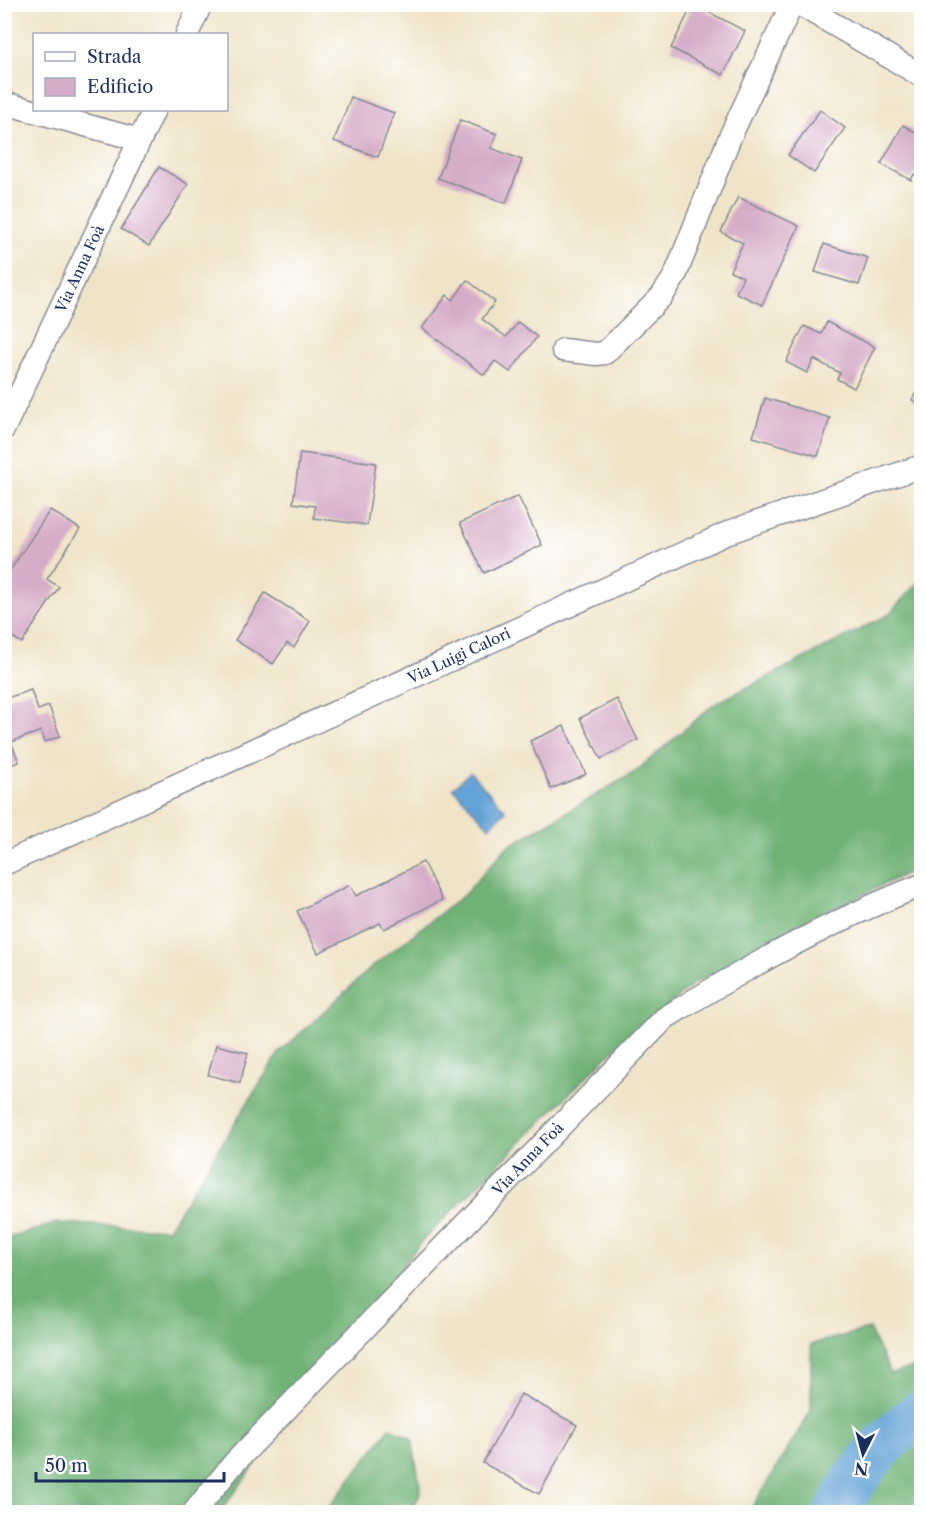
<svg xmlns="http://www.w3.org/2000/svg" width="926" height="1517" font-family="'Libre Caslon Text',serif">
<rect width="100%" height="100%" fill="#fff"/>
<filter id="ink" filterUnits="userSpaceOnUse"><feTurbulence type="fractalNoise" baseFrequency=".0167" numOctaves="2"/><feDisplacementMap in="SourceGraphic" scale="12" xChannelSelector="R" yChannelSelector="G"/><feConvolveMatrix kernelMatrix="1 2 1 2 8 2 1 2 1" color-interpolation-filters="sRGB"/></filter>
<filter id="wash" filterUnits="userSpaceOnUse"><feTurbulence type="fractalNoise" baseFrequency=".008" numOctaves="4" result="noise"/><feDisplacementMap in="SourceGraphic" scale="24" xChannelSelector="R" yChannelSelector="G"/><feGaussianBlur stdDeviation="1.35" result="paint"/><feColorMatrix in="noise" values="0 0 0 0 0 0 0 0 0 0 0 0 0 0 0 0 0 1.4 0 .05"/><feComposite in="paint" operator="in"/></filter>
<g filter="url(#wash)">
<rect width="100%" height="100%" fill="#f0e4c8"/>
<g fill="#6fb276" stroke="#45706a" stroke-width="1.5">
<polygon points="921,579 921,866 790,931 695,983 605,1058 420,1243 220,1512 5,1512 5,1239 57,1223 168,1229 279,1053 373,966 464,895 507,847 635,772 713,705 888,615"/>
<polygon points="869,1329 891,1374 921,1365 921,1512 749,1512 811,1411 811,1344"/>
<polygon points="390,1428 412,1438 421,1493 410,1512 325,1512"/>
</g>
<polygon fill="#63a2d6" stroke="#3f689a" stroke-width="1.5" points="470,772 506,811 489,827 453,788"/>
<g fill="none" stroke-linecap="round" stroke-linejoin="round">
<path stroke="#63a2d6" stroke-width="45" d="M837,1512C856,1471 885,1439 922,1412"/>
</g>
<g id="blocks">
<g fill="#d6adc9">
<polygon points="693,4 745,31 723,75 671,48"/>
<polygon points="351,97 394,113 378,157 334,141"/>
<polygon points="820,110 845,128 814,173 788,155"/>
<polygon points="460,120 497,134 491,148 522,160 506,203 438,178"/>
<polygon points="903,125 922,136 922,179 914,174 911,180 881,164"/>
<polygon points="159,167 188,184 149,246 121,229"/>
<polygon points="738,197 799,226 762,305 736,293 743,277 730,271 743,243 721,232"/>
<polygon points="824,244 868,258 859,285 815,272"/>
<polygon points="467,280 495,302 482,319 506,337 518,322 537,337 510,372 495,361 484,375 422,328 447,295 453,300"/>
<polygon points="827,322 875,347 854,388 837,379 840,373 814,359 807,373 786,362 804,326 821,334"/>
<polygon points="922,381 922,405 912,400"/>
<polygon points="765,398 830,418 818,456 753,437"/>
<polygon points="300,453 376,463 367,525 314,518 315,506 293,503"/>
<polygon points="518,496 542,545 484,573 460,523"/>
<polygon points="50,510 80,529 47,579 59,587 22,643 4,632 4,573 7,575"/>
<polygon points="265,593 310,621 294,648 287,643 273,664 235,640"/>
<polygon points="31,690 38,710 49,706 60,736 45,742 41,731 11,742 19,762 4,767 4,699"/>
<polygon points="617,699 638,740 601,759 580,718"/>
<polygon points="564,726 586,774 551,789 530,741"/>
<polygon points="423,862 442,900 384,929 380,923 318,953 297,911 350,885 356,896"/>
<polygon points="216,1045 248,1053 240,1083 208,1075"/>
<polygon points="521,1394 577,1425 539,1494 483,1463"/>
</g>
</g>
</g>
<g filter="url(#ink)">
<use href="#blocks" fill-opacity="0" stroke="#868a93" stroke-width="1.5"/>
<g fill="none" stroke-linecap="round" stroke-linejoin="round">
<defs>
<g id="minor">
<polyline points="799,4 922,76"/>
<polyline points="187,34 201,4"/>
<polyline points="4,103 140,140"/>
<polyline points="563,350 596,354 605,353 662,296 675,276 730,137 792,4"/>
<polyline points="4,428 154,110"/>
<polyline points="4,864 732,531 922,466"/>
<path d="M194,1512L234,1463L665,1018C747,967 832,920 922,885"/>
</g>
</defs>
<use href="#minor" stroke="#868a93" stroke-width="25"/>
<use href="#minor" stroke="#fff" stroke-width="22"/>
</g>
</g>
<g text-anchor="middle" stroke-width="4.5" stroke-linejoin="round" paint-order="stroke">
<g font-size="15" fill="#1b2f5e" stroke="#fff">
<text transform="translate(80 269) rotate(-65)" y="5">Via Anna Foà</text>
<text transform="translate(459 656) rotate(-25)" y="5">Via Luigi Calori</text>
<text transform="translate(528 1159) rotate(-46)" y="5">Via Anna Foà</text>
</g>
</g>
<rect width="926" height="1517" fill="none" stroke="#fff" stroke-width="24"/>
<rect x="33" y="33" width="195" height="78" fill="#ffffff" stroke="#a4acbf" stroke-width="1.5"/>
<rect x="45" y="52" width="30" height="9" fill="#ffffff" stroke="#a4acbf" stroke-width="1.5"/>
<text x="87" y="63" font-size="18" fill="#1b2f5e">Strada</text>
<rect x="45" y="78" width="30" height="18" fill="#d6adc9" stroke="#a4acbf" stroke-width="1.5"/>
<text x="87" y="93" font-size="18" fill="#1b2f5e">Edificio</text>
<g transform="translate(863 1454) rotate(186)" stroke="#ffffff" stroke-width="4.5" paint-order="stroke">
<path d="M0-4.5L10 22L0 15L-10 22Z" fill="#1b2f5e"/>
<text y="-9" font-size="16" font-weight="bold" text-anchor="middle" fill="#1b2f5e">N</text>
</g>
<path d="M36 1472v9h188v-9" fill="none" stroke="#1b2f5e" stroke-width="3"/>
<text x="45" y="1472" font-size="18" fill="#1b2f5e" stroke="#ffffff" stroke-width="4.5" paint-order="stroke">50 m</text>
</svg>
